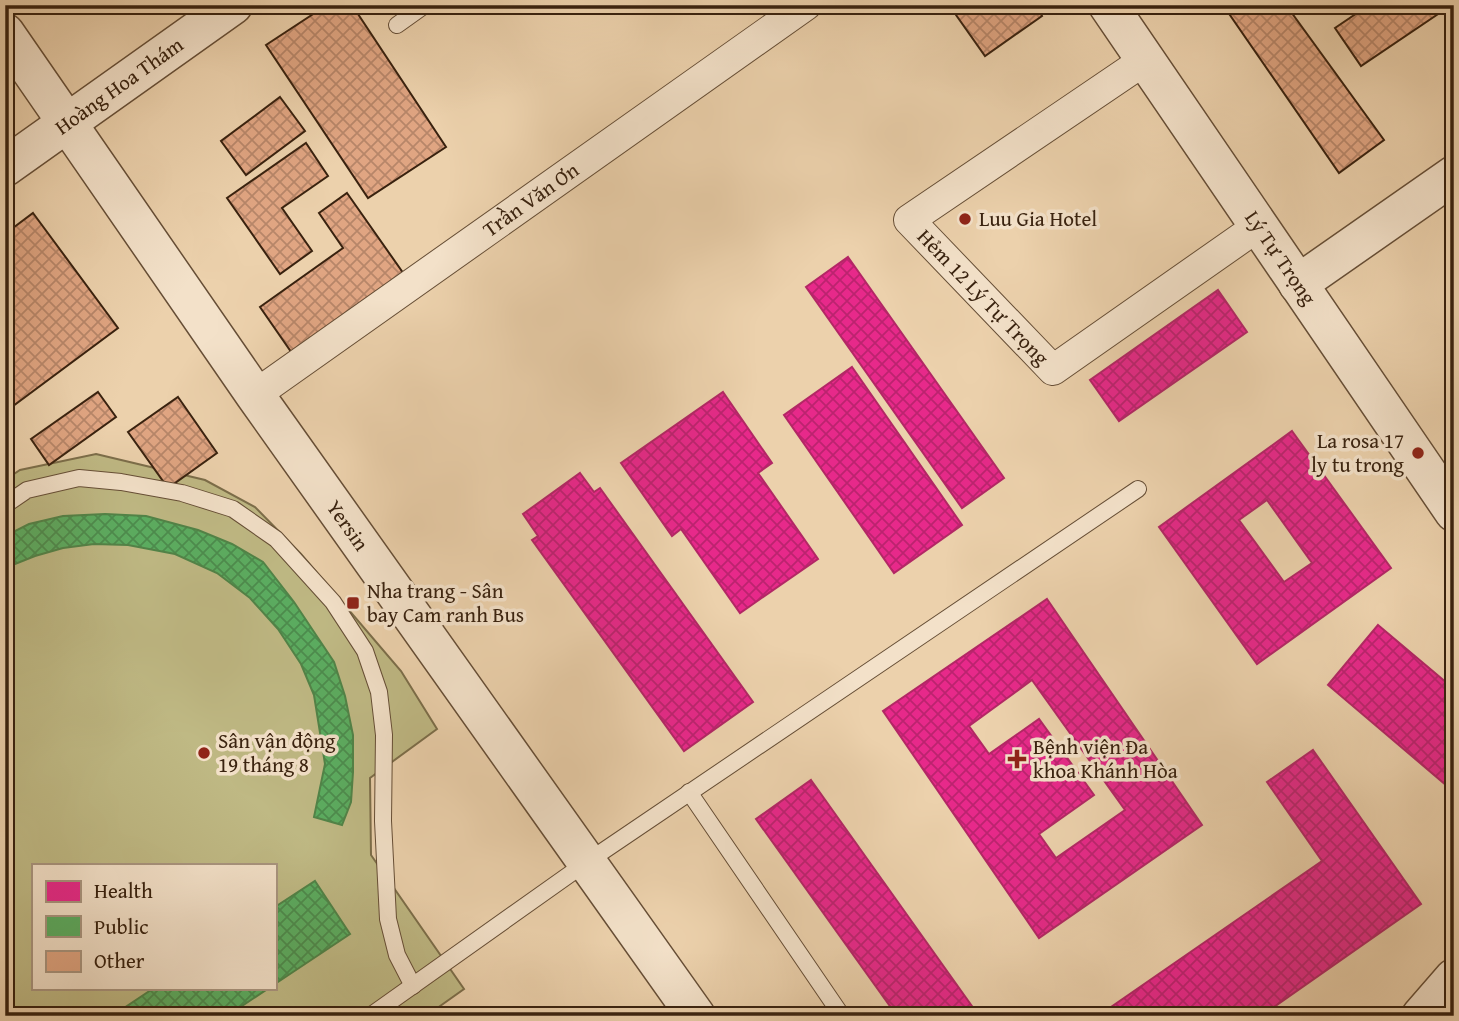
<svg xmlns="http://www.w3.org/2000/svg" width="1459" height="1021" font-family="'Gentium Book Plus',serif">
<defs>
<pattern id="health-cross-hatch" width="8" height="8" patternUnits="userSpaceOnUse" patternTransform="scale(1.75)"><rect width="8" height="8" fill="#e7298a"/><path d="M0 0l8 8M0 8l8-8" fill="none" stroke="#bc236f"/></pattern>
<pattern id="public-cross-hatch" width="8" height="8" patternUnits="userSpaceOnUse" patternTransform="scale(1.75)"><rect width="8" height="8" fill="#5aae61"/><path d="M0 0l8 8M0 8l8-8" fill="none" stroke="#4b8d4e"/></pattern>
<pattern id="building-cross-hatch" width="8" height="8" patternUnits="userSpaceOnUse" patternTransform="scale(1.75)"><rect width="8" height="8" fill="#e0a582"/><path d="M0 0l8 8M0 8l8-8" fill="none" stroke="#b78669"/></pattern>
</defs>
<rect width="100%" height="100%" fill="#ecd1ac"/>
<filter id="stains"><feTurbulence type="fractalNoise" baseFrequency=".00286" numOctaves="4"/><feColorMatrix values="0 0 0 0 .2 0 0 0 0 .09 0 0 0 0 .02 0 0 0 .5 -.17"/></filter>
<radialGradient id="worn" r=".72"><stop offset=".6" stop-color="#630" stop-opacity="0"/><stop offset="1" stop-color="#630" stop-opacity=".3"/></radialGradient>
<path fill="#bfb984" stroke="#7c6e4a" stroke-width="2" fill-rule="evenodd" d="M96,454L205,480L255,507L301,554L401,671L437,729L370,778L371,855L464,989L426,1016H5V480L20,470ZM33,865H275V988H33Z"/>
<g fill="url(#health-cross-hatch)" stroke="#b32765" stroke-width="2" fill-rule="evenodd">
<polygon points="848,257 1004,478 962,508 806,287"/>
<polygon points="1218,290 1247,332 1119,421 1090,380"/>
<polygon points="852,367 962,525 894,573 784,415"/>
<polygon points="723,392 772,463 758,473 818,559 740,613 681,529 672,536 621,463"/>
<path d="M1292,431L1391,568L1257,664L1159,527ZM1267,500L1312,563L1284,582L1239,520Z"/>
<polygon points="580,473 594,492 600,488 753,702 684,751 532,540 538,536 523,514"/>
<path d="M1047,599L1202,825L1039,938L883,711ZM1032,680L1125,810L1056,858L1039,834L1094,795L1039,719L989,754L969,726Z"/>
<polygon points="1378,625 1454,689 1453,791 1328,685"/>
<polygon points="1313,750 1421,904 1261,1016 1098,1016 1322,861 1267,782"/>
<polygon points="811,780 974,1009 964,1016 897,1016 756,819"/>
</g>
<g fill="url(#public-cross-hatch)" stroke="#508448" stroke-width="2">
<polygon points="105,514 146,516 198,530 232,544 263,562 294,602 334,662 345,696 353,735 353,772 351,802 342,825 314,817 325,764 314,695 301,664 278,629 250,598 217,573 175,554 128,545 94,544 63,548 35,556 5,568 5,536 29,524 63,516"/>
<polygon points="315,881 350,934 275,984 275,907"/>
<polygon points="154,988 269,988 227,1016 112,1016"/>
</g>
<g fill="url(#building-cross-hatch)" stroke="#39220f" stroke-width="2">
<polygon points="327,5 352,5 446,147 368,198 266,45"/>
<polygon points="949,5 1035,5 1042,16 985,56"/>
<polygon points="1223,5 1286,5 1384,140 1339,173"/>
<polygon points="1369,5 1445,5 1447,8 1361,66 1335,28"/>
<polygon points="280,97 305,131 246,175 221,141"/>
<polygon points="306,143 328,176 282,208 312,251 280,274 227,198"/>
<polygon points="347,193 406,277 294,356 260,307 343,248 319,213"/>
<polygon points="33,213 118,328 5,412 5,234"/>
<polygon points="98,392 116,417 49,465 31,439"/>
<polygon points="178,397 217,453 168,488 128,432"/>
</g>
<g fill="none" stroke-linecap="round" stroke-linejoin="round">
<defs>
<g id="service">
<polyline points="397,25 425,5"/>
<polyline points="5,505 27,490 79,478 121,482 182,493 233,509 276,539 333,602 365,651 379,692 384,735 383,821 388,919 397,955 413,986"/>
<polyline points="689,792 842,1016"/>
<polyline points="370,1016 587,862 1138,489"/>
</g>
<g id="minor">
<path id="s1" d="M1145,60L909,220L1053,370L1257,227"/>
<path id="s2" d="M255,395L806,5"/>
</g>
<g id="tertiary">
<path id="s3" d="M1108,5L1454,512"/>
<path id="s4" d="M5,33L255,395L696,1016"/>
<path id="s5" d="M5,167L233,5"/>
<polyline points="1298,284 1454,175"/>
<polyline points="1421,1016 1454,978"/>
</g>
</defs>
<use href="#service" stroke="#664e36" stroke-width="18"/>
<use href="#minor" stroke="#664e36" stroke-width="32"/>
<use href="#tertiary" stroke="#664e36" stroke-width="41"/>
<use href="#service" stroke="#f3e1c9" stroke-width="16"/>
<use href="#minor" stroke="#f3e1c9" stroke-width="30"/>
<use href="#tertiary" stroke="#f3e1c9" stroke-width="38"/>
</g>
<g fill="#8f2418" stroke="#f3e1c9" stroke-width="2.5">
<circle cx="965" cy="219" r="7"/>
<circle cx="1418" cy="453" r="7"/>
<rect x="346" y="596" width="14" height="14" rx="3.5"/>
<circle cx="204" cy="753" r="7"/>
<path d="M1013.5 748.5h7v7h7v7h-7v7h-7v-7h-7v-7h7z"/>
</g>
<g text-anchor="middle" stroke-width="7" stroke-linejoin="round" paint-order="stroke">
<g font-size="21" fill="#39220f" stroke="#f3e1c9">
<text dy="7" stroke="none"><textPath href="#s5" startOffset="140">Hoàng Hoa Thám</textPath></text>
<text dy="7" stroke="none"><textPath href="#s2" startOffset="338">Trần Văn Ơn</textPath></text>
<text dy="7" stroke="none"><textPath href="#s3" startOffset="306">Lý Tự Trọng</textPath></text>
<text dy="7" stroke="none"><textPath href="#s1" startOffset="392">Hẻm 12 Lý Tự Trọng</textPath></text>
<text dy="7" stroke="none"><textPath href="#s4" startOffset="600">Yersin</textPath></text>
</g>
<g font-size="21" fill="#39220f" stroke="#f3e1c9" text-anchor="start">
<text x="979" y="226">Luu Gia Hotel</text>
<text x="1404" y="448" text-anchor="end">La rosa 17<tspan x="1404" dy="24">ly tu trong</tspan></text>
<text x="367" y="598">Nha trang - Sân<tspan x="367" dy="24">bay Cam ranh Bus</tspan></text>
<text x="218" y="748">Sân vận động<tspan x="218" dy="24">19 tháng 8</tspan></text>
<text x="1033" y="754">Bệnh viện Đa<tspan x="1033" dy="24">khoa Khánh Hòa</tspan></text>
</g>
</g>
<rect width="1459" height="1021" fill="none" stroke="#ecd1ac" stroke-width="28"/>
<rect x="7" y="7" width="1445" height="1007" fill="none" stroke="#39220f" stroke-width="3.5"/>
<rect x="14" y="14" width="1431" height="993" fill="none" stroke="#39220f" stroke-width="2"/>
<rect x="32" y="864" width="245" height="126" fill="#f3e1c9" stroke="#a9957f" stroke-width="2"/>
<rect x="46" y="881" width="35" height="21" fill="#e7298a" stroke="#a9957f" stroke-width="2"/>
<text x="94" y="898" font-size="21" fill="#39220f">Health</text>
<rect x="46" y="916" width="35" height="21" fill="#5aae61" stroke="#a9957f" stroke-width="2"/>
<text x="94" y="934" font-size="21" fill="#39220f">Public</text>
<rect x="46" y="951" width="35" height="21" fill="#e0a582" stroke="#a9957f" stroke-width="2"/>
<text x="94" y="968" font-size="21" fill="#39220f">Other</text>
<rect width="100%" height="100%" filter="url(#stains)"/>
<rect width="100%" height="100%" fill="url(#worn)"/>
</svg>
